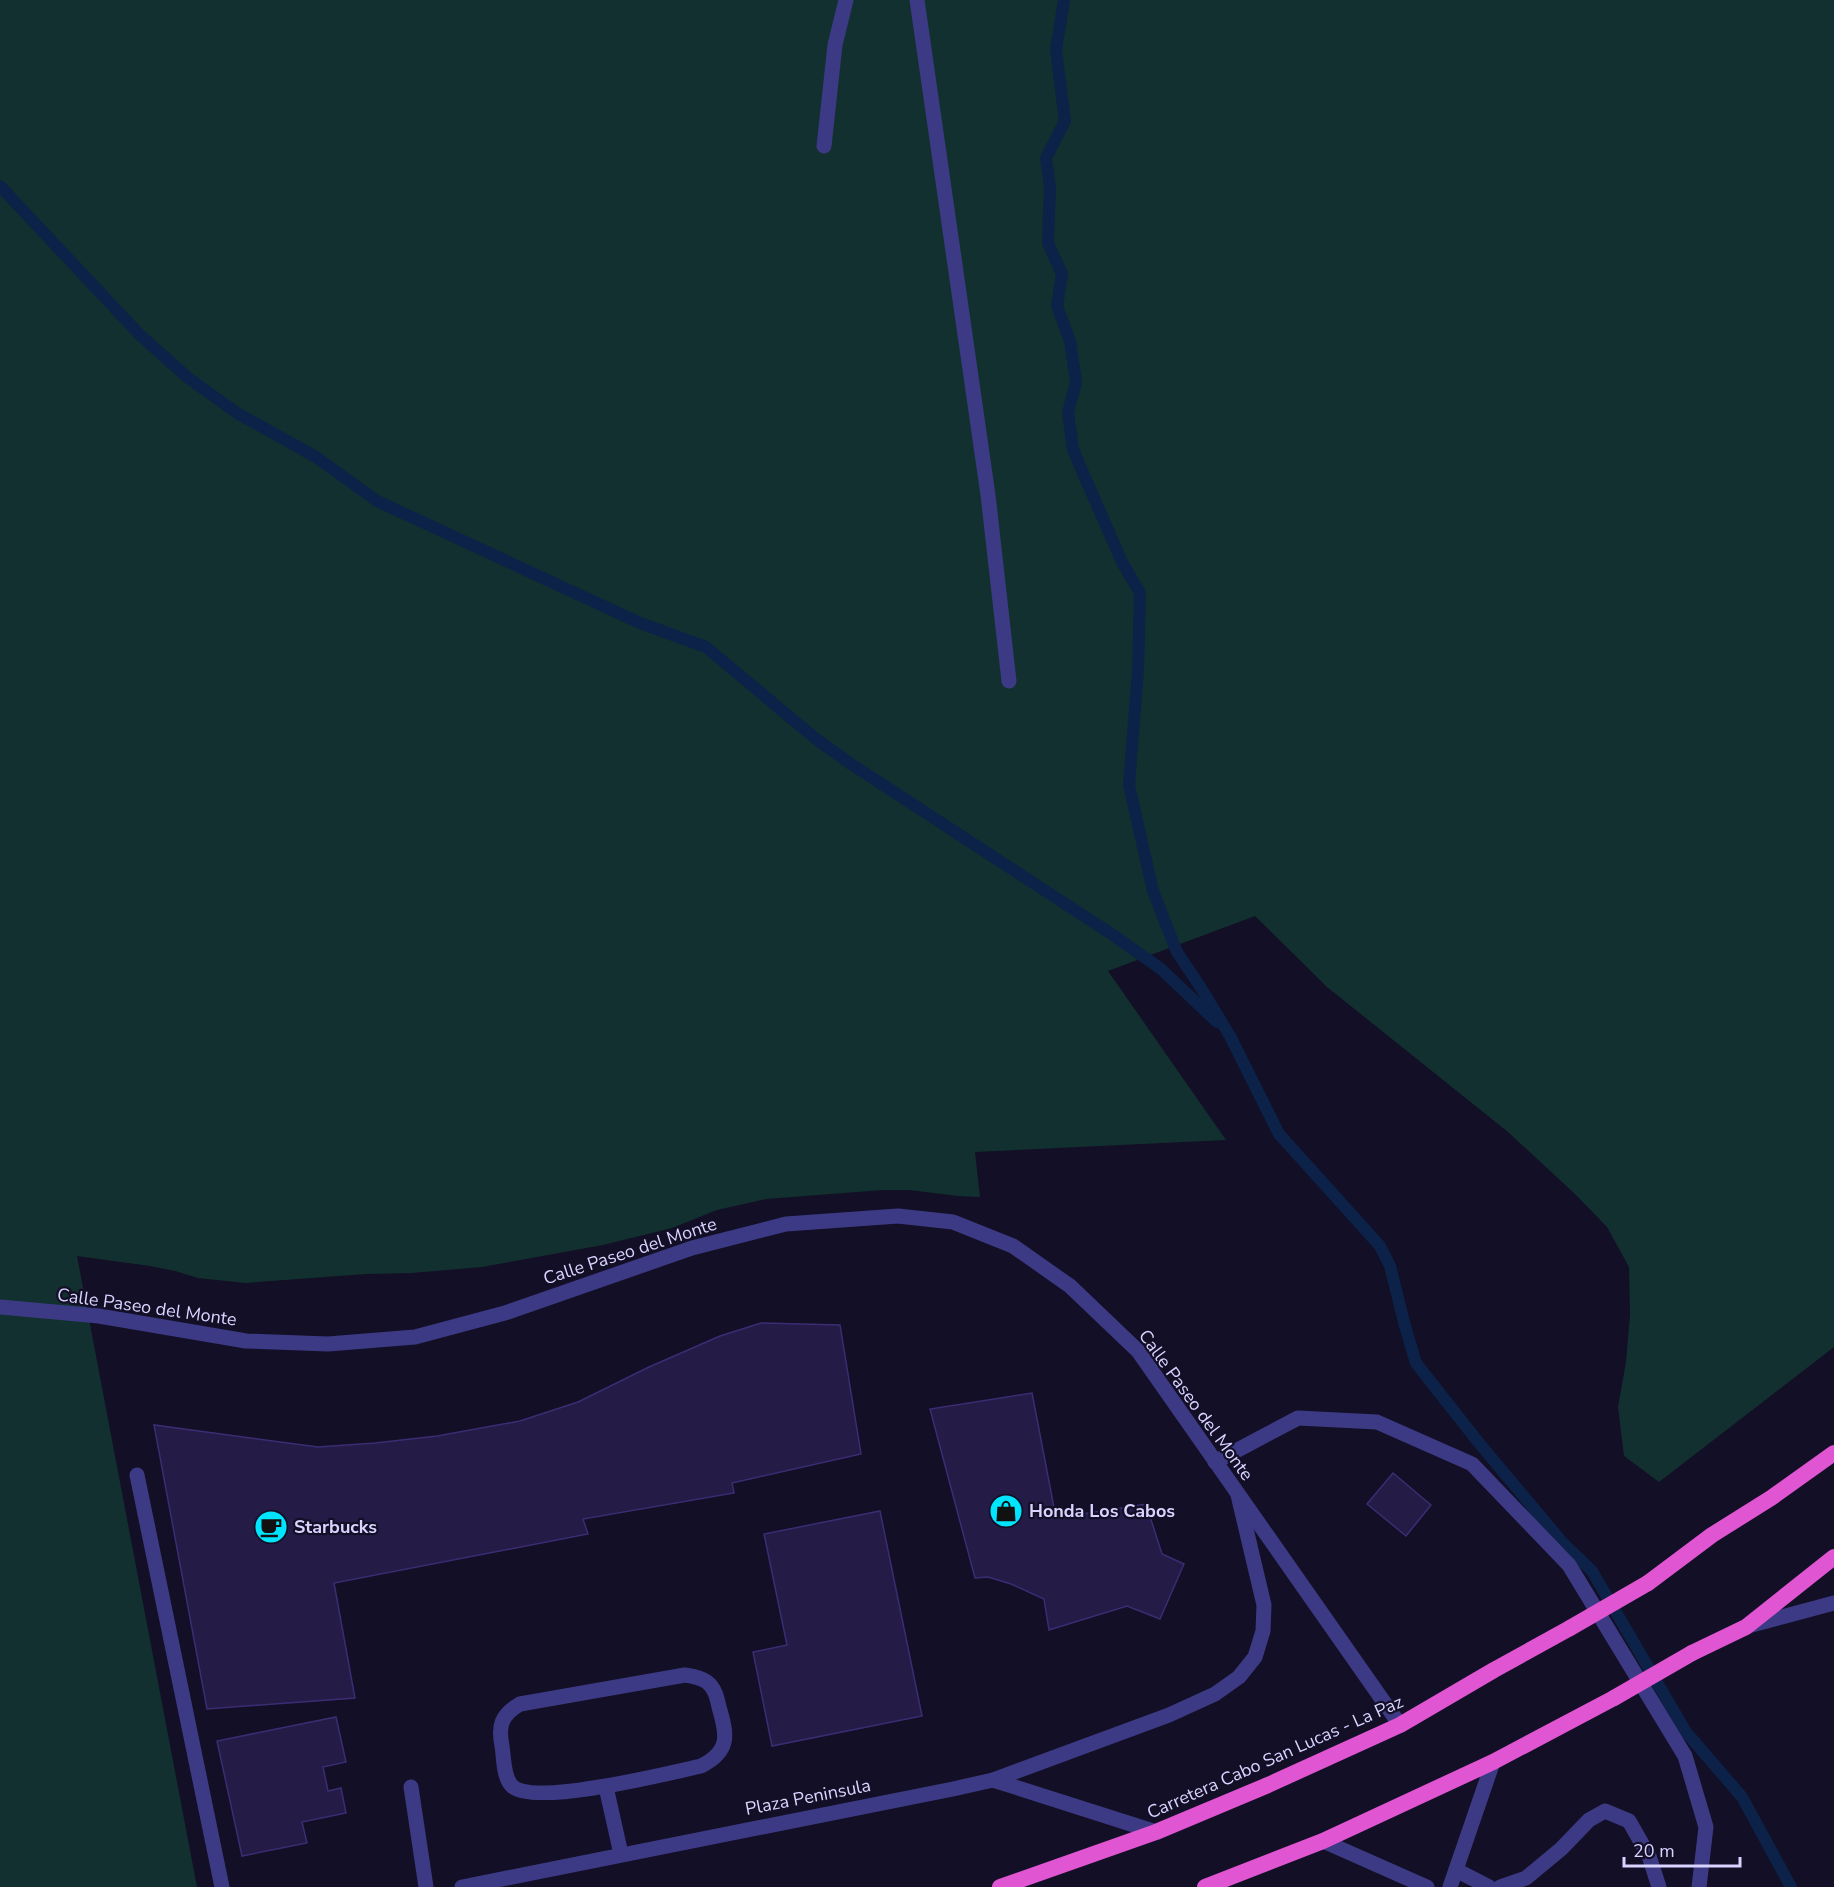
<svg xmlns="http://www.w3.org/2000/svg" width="1834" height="1887" font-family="'Nunito Sans',sans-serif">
<rect width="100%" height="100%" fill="#130f26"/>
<polygon fill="#12302f" points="0,0 1834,0 1834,1347 1659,1482 1624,1456 1618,1407 1626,1362 1630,1315 1629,1267 1607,1227 1576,1195 1508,1132 1327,987 1255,916 1108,971 1226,1140 975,1152 980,1197 958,1196 909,1190 883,1190 766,1199 717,1210 672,1228 603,1245 482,1267 412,1273 366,1274 245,1283 198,1278 175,1271 150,1266 77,1256 197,1887 0,1887"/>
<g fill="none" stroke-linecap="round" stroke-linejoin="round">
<g stroke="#0c2248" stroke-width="12">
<polyline points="1064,0 1056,50 1065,121 1046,158 1050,187 1048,243 1062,274 1057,306 1070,341 1076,382 1068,413 1073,450 1122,562 1140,593 1138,670 1129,785 1153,891 1177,952 1201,988 1230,1036 1279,1134 1380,1246 1390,1266 1405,1326 1416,1363 1479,1443 1562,1542 1592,1571 1686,1732 1742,1797 1791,1887"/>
<polyline points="0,186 139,334 187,377 237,413 316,457 377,501 640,623 706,647 816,739 851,764 1113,935 1161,969 1217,1022"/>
</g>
</g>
<g fill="#241b47" stroke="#3b2d73" stroke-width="1.5">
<polygon points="761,1323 840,1325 861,1454 732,1483 734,1493 583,1519 588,1534 334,1583 355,1698 207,1709 154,1425 318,1447 375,1443 437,1436 520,1421 578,1402 649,1367 720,1336"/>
<polygon points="1032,1393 1056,1518 1146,1504 1162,1554 1184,1564 1160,1619 1127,1606 1049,1630 1044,1599 1011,1584 988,1577 975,1578 930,1409"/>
<polygon points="1393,1473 1431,1505 1406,1536 1367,1504"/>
<polygon points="880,1511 922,1716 772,1746 753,1652 787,1645 764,1534"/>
<polygon points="336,1717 346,1762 323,1767 328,1791 341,1788 346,1813 302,1822 307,1843 242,1856 217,1741"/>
</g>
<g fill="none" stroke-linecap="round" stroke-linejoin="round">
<g stroke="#3d3a85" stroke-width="15">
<polyline points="917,0 988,495 1009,681"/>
<polyline points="824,146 835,45 846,0"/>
<polyline points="137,1475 222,1887"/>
<path d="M685,1675C693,1676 701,1678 707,1682C715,1688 717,1698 719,1707C727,1734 731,1751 701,1766C669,1773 534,1807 512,1786C503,1777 504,1758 502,1746C498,1726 501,1715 520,1704Z"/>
<polyline points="993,1780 1169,1715 1215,1694 1239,1677 1255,1657 1263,1631 1264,1605 1238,1495"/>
<polyline points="411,1787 426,1887"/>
<polyline points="606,1787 621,1854"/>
<polyline points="1323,1841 1427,1887"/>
<polyline points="462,1887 953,1789 993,1780 1156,1832"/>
<polyline points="1450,1887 1493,1762"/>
</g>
<g stroke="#3d3a85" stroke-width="15">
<polyline points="0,1307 99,1316 246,1341 328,1344 415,1337 505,1313 692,1248 786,1224 898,1216 953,1222 1013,1246 1070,1286 1138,1351 1400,1725"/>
<polyline points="1215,1462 1298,1418 1377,1422 1472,1464 1569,1565 1685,1756 1706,1827 1699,1887"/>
<polyline points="1456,1870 1489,1887"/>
<polyline points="1500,1887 1526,1878 1561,1849 1589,1820 1605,1811 1629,1821 1649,1856 1659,1887"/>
</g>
<polyline stroke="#3d3a85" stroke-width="15" points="1748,1626 1834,1603"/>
<g stroke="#e055d1" stroke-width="16">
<polyline points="1648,1583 1712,1535 1771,1498 1834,1453"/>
<polyline points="1692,1653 1746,1627 1834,1557"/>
<polyline points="1000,1887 1156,1832 1268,1785 1400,1725 1494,1670 1570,1628"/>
<polyline points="1205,1887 1323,1841 1493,1762 1614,1698"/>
</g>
<g stroke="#e055d1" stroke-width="16">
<polyline points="1570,1628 1648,1583"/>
<polyline points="1614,1698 1692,1653"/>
</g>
</g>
<defs>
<symbol id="shop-disc" viewBox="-11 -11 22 22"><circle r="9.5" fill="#00e5ff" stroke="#130f26"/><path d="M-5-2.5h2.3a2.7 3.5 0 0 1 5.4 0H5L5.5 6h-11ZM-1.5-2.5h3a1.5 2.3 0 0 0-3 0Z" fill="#111"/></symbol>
<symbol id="cafe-disc" viewBox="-11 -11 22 22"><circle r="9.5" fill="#00e5ff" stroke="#130f26"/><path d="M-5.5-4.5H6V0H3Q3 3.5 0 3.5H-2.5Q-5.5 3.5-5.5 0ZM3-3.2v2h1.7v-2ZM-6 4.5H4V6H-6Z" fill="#111"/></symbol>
</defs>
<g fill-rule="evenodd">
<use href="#shop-disc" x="987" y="1492" width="38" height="38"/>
<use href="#cafe-disc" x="252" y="1508" width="38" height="38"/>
</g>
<g text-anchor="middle" stroke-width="4.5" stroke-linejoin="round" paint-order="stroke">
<g font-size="18" fill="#d9d4ff" stroke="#130f26">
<text transform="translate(630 1251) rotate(-18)" y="6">Calle Paseo del Monte</text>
<text transform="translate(147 1307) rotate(8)" y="6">Calle Paseo del Monte</text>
<text transform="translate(1196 1405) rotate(54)" y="6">Calle Paseo del Monte</text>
<text transform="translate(1275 1757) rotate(-24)" y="6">Carretera Cabo San Lucas - La Paz</text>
<text transform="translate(808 1797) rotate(-11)" y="6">Plaza Peninsula</text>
</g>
<g font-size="18" font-weight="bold" fill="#d9d4ff" stroke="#130f26" text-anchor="start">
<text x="1029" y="1517">Honda Los Cabos</text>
<text x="294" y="1533">Starbucks</text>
</g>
</g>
<path d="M1624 1857v9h116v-9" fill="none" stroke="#d9d4ff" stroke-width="3"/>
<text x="1633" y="1857" font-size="18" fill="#d9d4ff" stroke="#130f26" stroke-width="4.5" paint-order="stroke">20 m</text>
</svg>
